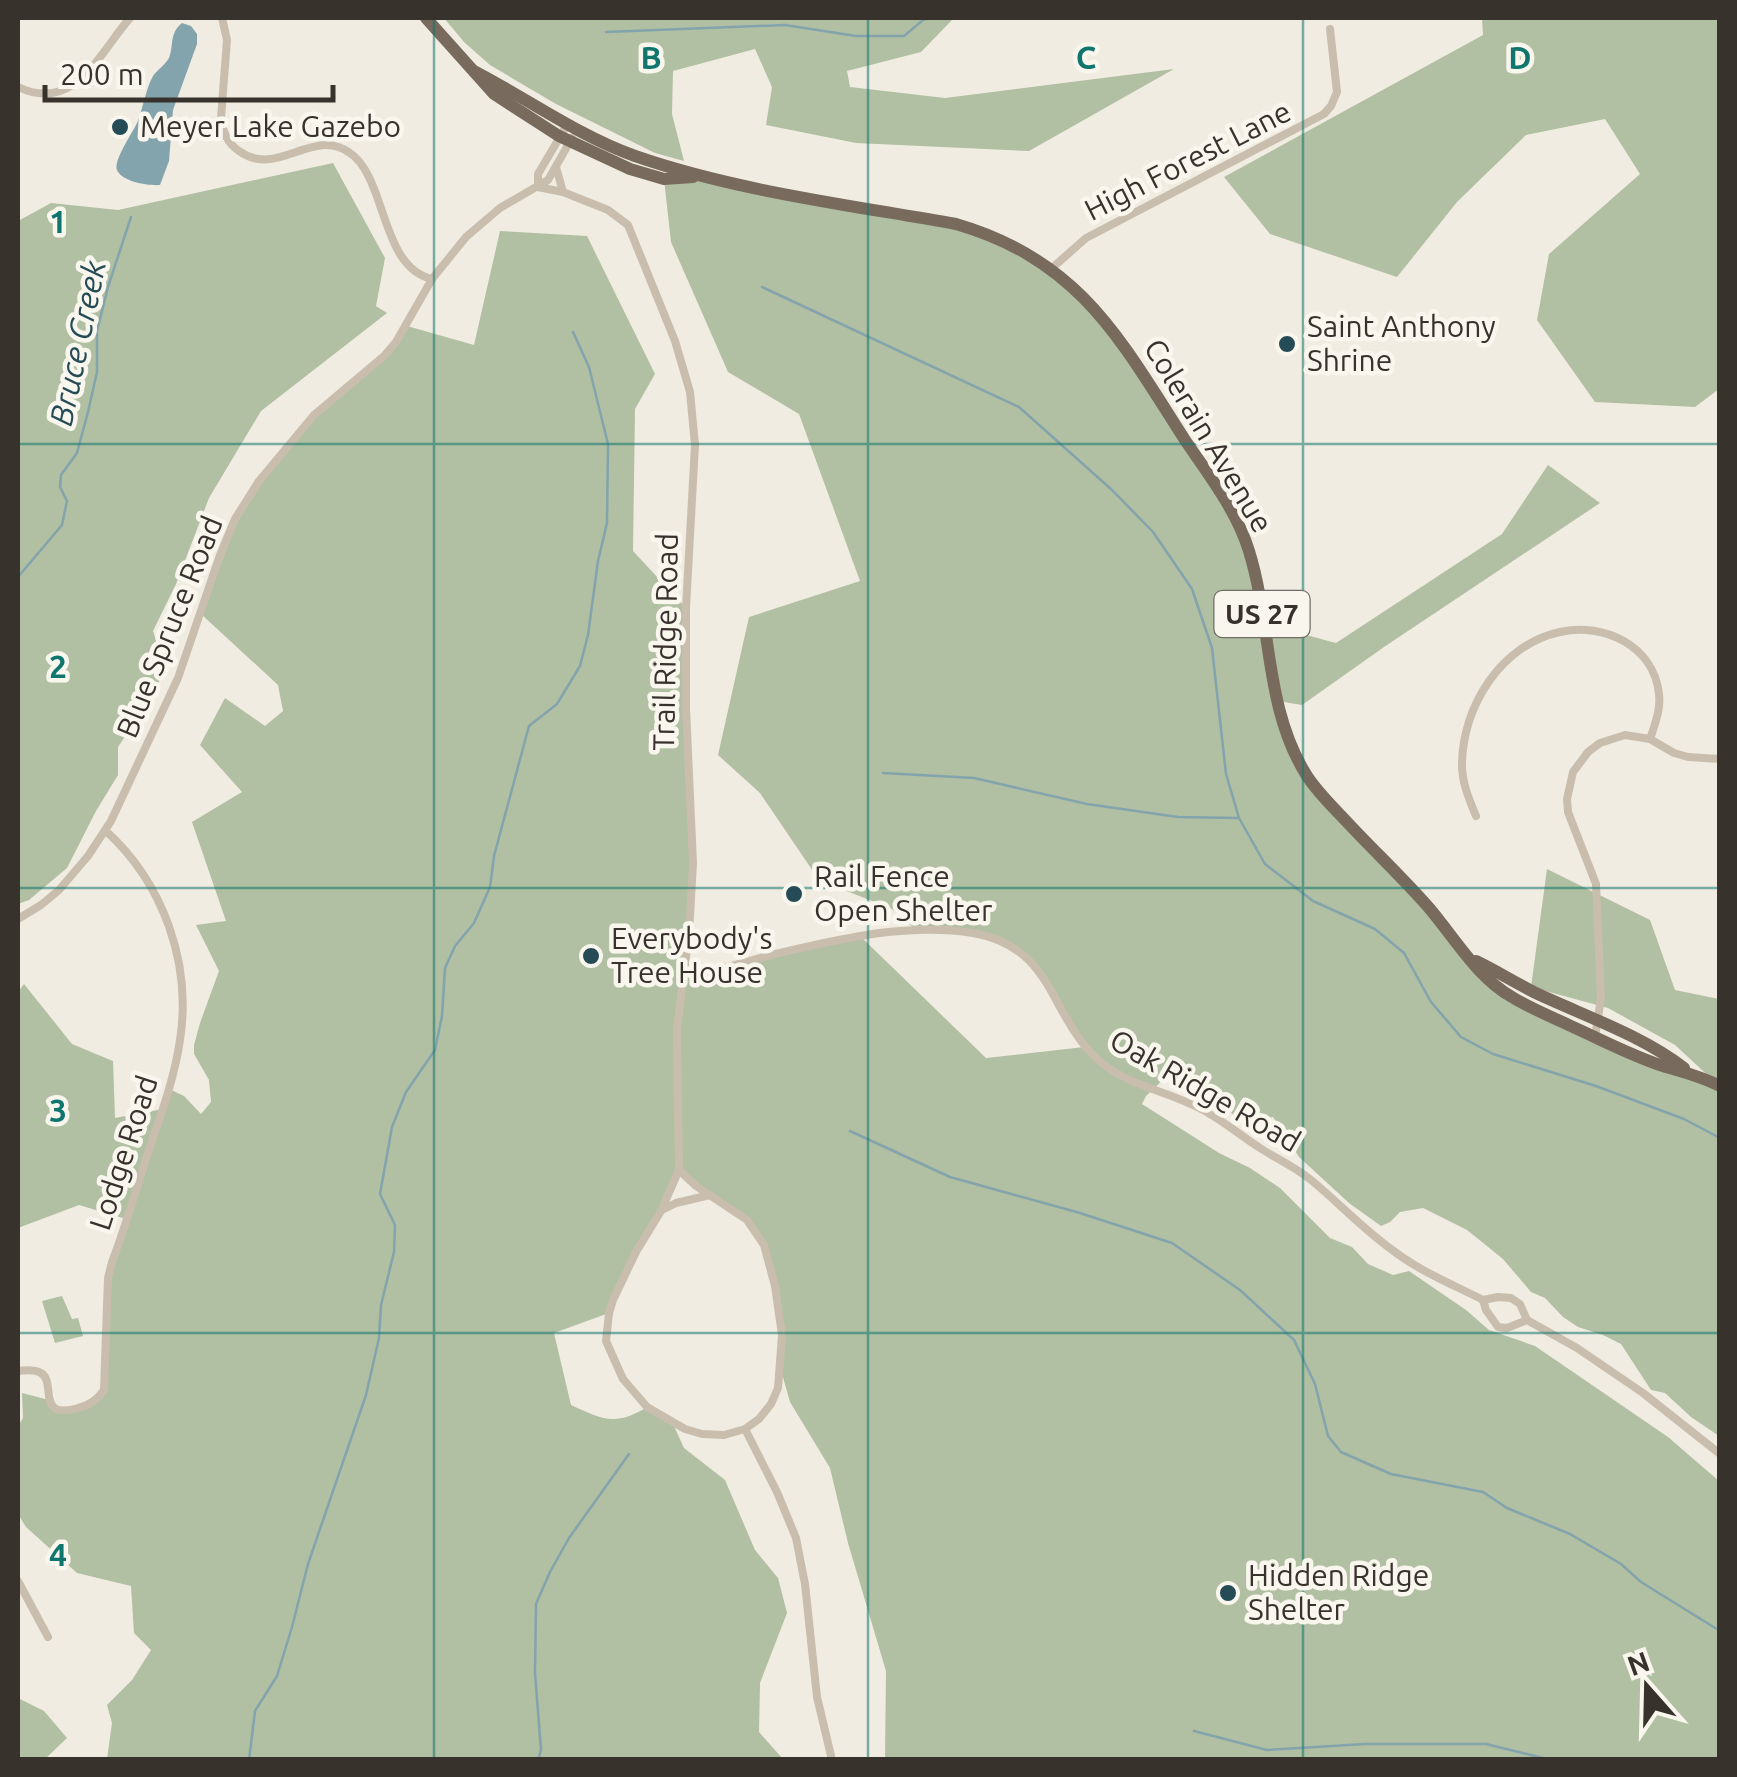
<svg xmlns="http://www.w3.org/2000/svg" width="1737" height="1777" font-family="Ubuntu,sans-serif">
<rect width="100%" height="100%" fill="#f1ece1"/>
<g fill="#b1bfa2">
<polygon points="444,18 966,18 952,20 921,52 847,71 850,87 945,98 1174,69 1029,151 856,143 766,125 772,87 755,49 673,71 672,114 684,161 655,153 556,104 490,65 464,42"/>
<polygon points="1482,18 1719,18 1719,389 1695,407 1595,402 1537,320 1549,254 1640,174 1605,119 1526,135 1457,202 1397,277 1270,234 1224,177 1483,35"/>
<polygon points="333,163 385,258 376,306 387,313 261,411 209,498 176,584 153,631 165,668 155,691 118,747 118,775 96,811 67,868 29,900 18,904 18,221 51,203 118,210"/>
<path d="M698,177L955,224L1003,241L1099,312L1245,538L1265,624L1336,643L1502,534L1548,465L1600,503L1384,647L1302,705L1278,701L1308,777L1510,997L1716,1083L1675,1045L1608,1008L1531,987L1547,869L1650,920L1675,990L1719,999V1436L1691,1417L1665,1393L1651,1390L1621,1344L1603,1335L1578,1327L1563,1317L1545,1298L1531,1292L1503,1259L1467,1230L1423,1208L1400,1212L1390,1222L1381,1226L1349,1203L1299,1157L1273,1117L1241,1122C1217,1098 1198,1088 1166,1077L1146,1096L1142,1104L1219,1153L1250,1168L1280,1188L1330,1238L1352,1247L1368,1264L1393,1275L1409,1271L1466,1310L1489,1330L1535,1346L1668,1437L1719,1481V1759H885L886,1671L848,1543L830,1468L790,1402L781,1370L782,1335L769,1257L747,1220L679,1171L609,1313L554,1333L571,1405C602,1419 615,1427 647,1407L673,1424L684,1448L725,1480L755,1550L778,1578L787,1613L760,1683L759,1732L783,1759H107L112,1723L107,1705L132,1680L151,1650L134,1633L131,1586L77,1573L26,1527L18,1514V1426L23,1418L22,1393L49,1400L60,1410L85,1406L104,1390L108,1278L126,1219L79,1205L18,1228V992L24,984L72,1044L113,1061L115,1118L163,1109L169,1089L184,1096L201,1114L211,1102L209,1080L194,1054V1045L200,1023L219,971L196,925L226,921L192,822L242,792L200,745L225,698L265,726L283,711L278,685L201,614L244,504L314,415L363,374L407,326L474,345L500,231L587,236L655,374L635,409L633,551L686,608L693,863L683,974L859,935L986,1058L1084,1047L1033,963L989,937L917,931L892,909L819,880L760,793L718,755L749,617L860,581L799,414L728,372L671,242L664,179Z"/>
<polygon points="62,1296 72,1319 78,1318 83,1336 55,1343 42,1301"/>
<polygon points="18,1698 44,1711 67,1738 45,1759 18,1759"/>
</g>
<path fill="#83a4ac" d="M182,23L191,26L197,34V44L173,110L169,161L160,185C149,186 122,182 117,170C113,160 134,131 138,121C143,107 146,89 153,76C157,70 165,65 169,58C174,46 169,33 182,23Z"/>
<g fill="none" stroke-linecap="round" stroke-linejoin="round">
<g stroke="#83a4ac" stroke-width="2.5">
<polyline points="606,32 785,25 856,36 904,36 923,20 931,18"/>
<polyline points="762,287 1019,407 1112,490 1153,532 1192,589 1212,648 1226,774 1239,818 1265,864 1313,901 1375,929 1404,953 1431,1002 1461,1037 1493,1054 1596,1086 1684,1119 1720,1138"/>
<polyline points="18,577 62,525 67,501 60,487 61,475 77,453 88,412 97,372 97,331 108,287 131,217"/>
<polyline points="883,773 974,778 1087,804 1178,817 1238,818"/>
<polyline points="850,1131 950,1177 1080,1213 1172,1243 1240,1290 1294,1340 1315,1384 1328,1436 1341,1452 1391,1474 1483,1492 1507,1508 1570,1534 1621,1564 1641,1582 1720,1631"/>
<polyline points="1194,1731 1267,1750 1365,1744 1486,1744 1551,1760"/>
<polyline points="249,1760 255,1711 277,1676 292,1627 308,1564 366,1395 379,1338 381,1305 394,1252 395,1225 380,1194 392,1127 406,1092 435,1050 442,1016 445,968 455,946 474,923 490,887 494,856 529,726 557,704 580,666 588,635 598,561 607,523 608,444 589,367 573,332"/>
<polyline points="538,1760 541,1750 535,1673 536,1604 550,1572 569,1538 629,1454"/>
</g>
<g stroke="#c9beae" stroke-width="8">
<path d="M222,18L227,40L221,118C223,132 227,143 239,151C278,179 312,126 350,153C387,178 380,267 432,279"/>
<path d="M18,87C75,114 99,53 130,18"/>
<polyline points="556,167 563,192"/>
<polyline points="538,187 563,192 608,210 628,225 675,341 690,392 695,445 686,608 686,708 693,863 689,933 677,1029 679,1170 661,1211 636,1252 613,1300 609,1313 606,1341 623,1379 647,1407 685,1429 702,1434 724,1435 745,1429 759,1419 771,1404 778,1388 782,1335 775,1286 764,1245 747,1220 696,1186 679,1170"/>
<polyline points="538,187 538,174 567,125"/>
<polyline points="1051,269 1086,238 1324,114 1331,106 1337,92 1330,29"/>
<path d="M1476,816C1469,799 1462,783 1462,765C1462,706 1502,644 1560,632C1604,622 1654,646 1659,694C1661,709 1655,724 1650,739"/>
<polyline points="18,919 41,905 59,890 88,856 111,821 178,678 220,555 235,519 259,481 314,415 384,356 396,342 432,279 466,237 500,208 548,180 572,138"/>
<path d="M682,974C713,973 741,963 771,955C836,940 905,922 973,933C1053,947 1048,1011 1095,1057C1127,1088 1173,1091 1210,1114C1227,1124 1243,1137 1260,1148C1277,1159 1295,1167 1311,1180C1338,1202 1362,1228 1391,1249C1419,1271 1452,1284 1483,1300"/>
<polyline points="1595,1037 1601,998 1596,884 1568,812 1567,799 1573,772 1588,752 1600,743 1625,735 1650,739 1674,753 1688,757 1720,759"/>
<polyline points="662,1210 676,1203 710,1195"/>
<polyline points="1527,1320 1507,1328 1498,1327 1486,1310 1483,1300 1498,1297 1511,1298 1520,1304 1527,1320 1577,1348 1643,1393 1720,1454"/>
<path d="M18,1371C25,1370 34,1369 41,1373C57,1383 35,1420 78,1408C90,1405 97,1400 104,1390L108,1278L112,1262C125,1228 135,1193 146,1159C159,1120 174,1081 180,1040C192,963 163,883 106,831"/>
<polyline points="745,1429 777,1492 796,1538 805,1584 817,1697 832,1760"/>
<polyline points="18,1581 48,1637"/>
</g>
<g stroke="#786b5e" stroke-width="12">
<polyline points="426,18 494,94 559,136 630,169 664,179 693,177"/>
<path d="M474,71C528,99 577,135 635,156C736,191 850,205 956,224C1080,260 1120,339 1185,440C1208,474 1237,511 1249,551C1272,625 1264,708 1307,776C1318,793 1333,807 1347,822C1374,851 1404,879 1430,909C1456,940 1477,977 1512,997C1531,1009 1553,1017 1573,1027C1602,1040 1632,1056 1663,1066C1683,1072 1701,1076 1720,1086"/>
<path d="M1476,961C1497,971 1517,984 1538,994C1585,1016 1643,1036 1684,1068"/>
</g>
</g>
<path fill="none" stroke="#0f766e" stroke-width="2.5" stroke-opacity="0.55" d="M434,18V1760M868,18V1760M1303,18V1760M18,444H1720M18,888H1720M18,1333H1720"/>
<g fill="#254b56" stroke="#f9f6ee" stroke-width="4">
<circle cx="120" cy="127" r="10"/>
<circle cx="1287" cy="344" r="10"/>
<circle cx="794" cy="894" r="10"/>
<circle cx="591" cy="956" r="10"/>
<circle cx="1228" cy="1593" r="10"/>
</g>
<g text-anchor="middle" stroke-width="9" stroke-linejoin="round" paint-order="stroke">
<rect fill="#f9f6ee" stroke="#726d66" stroke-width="2.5" x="1214.5" y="591" width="95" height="46" rx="8"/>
<g font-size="28" font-weight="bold" fill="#38322c">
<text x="1262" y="624">US 27</text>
</g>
<g font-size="30" fill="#38322c" stroke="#f9f6ee" text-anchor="start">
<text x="140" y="137">Meyer Lake Gazebo</text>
<text x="1307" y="337">Saint Anthony<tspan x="1307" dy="34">Shrine</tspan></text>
<text x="814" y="887">Rail Fence<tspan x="814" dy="34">Open Shelter</tspan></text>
<text x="611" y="949">Everybody's<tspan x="611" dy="34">Tree House</tspan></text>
<text x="1248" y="1586">Hidden Ridge<tspan x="1248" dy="34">Shelter</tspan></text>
</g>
<g font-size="30" fill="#38322c" stroke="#f9f6ee">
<text transform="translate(1188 161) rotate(-27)" y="10">High Forest Lane</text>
<text transform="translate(1208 436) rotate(59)" y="10">Colerain Avenue</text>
<text transform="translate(170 627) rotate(-68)" y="10">Blue Spruce Road</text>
<text transform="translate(666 642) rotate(-89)" y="10">Trail Ridge Road</text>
<text transform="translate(1205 1091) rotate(30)" y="10">Oak Ridge Road</text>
<text transform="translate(124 1153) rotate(-72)" y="10">Lodge Road</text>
</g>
<g font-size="32" font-style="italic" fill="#254b56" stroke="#f9f6ee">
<text transform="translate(78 343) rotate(-78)" y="11">Bruce Creek</text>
</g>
</g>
<g font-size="32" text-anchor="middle" font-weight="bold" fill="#0f766e" stroke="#f9f6ee" stroke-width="9" stroke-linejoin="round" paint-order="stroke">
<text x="651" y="69">B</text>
<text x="1086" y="69">C</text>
<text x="1520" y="69">D</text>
<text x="58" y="233">1</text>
<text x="58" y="678">2</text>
<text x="58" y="1122">3</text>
<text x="58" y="1566">4</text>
</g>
<rect width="1737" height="1777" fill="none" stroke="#38322c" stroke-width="40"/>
<g transform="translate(1647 1687) rotate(340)" stroke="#f9f6ee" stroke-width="8" paint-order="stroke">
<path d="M0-8L18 38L0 25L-18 38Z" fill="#38322c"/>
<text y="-15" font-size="28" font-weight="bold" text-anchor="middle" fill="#38322c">N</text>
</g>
<path d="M45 85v15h288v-15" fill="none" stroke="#38322c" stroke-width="5"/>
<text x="60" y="85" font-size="30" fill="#38322c" stroke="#f9f6ee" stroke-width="8" paint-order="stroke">200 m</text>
</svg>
